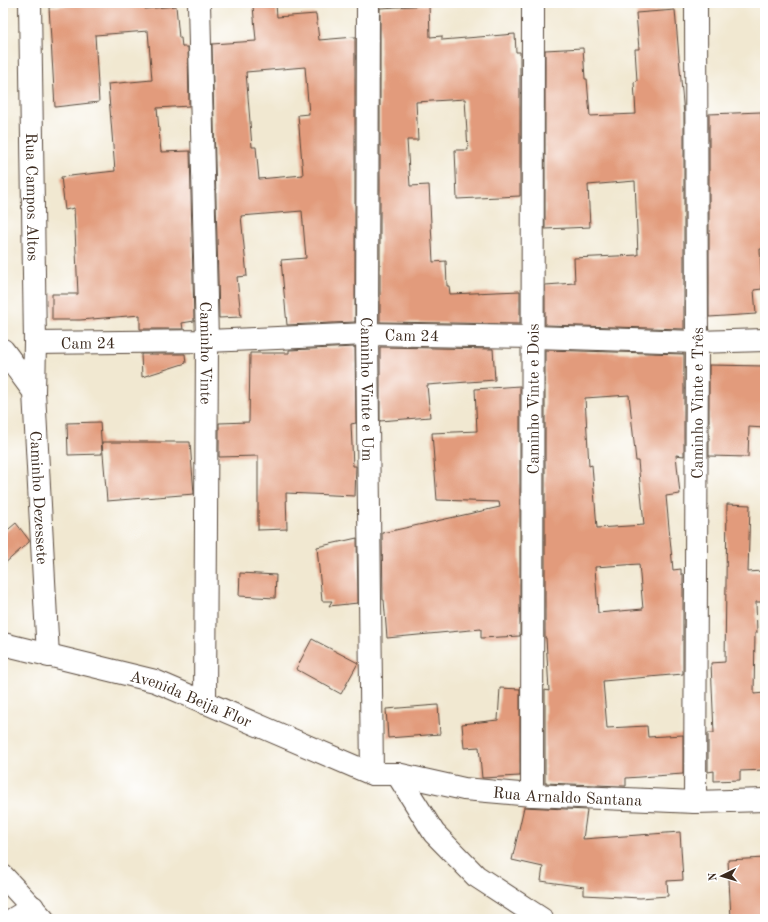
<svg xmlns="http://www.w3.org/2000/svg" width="768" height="922" font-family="'Old Standard TT',serif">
<rect width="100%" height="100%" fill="#fff"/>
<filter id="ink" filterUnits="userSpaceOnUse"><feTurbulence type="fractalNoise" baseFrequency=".025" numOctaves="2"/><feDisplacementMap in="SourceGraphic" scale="8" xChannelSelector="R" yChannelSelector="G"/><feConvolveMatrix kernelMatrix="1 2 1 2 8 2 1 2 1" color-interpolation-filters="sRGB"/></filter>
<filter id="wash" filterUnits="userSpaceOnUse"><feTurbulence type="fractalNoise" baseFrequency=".012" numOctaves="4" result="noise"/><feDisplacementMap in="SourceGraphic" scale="16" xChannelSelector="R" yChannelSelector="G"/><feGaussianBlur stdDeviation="0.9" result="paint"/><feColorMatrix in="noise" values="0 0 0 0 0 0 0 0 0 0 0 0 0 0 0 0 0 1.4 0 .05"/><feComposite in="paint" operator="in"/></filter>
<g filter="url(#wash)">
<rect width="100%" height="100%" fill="#f1e8d1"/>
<g id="blocks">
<g fill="#e29b7c" fill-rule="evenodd">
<polygon points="104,3 145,3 145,9 176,6 179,38 181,38 182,47 188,47 189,106 157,108 161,152 190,151 194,321 182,323 183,329 140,329 140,315 80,320 52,320 52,294 78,294 74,208 65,210 61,177 115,171 108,84 152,80 148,31 95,35 99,102 55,107 49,7"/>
<path d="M276,4L277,17L316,14L319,40L355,37V322L287,325L281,260L306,258L302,211L241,216L247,276L237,277L241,317L219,318L212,44L256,41L253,6ZM305,67L309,114L298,115L303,175L259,179L256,147H252L246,72Z"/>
<polygon points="429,5 430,37 442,36 442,40 515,34 516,52 520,52 520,196 457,199 455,150 468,150 465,99 416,102 418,140 407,140 410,186 429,185 433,262 446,261 447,286 449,286 450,294 520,291 520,324 380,322 380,8"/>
<polygon points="675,10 684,115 684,329 545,325 545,285 575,283 574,258 638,255 635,181 588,185 590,227 545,229 545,50 583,48 585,79 587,79 590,116 636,114 634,82 637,81 635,49 639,49 636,13"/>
<polygon points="761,112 765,187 764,249 760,249 762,289 754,290 756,314 709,317 709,114"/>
<polygon points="355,347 356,423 351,424 353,466 356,466 355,496 286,493 287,529 258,530 258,456 219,457 219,423 249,422 250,353 289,353 289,350"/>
<polygon points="380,347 493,349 495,380 427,385 430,417 380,421"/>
<path d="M545,350L684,354V456L676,455L680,494L666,496L673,570L681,569V574H683V674L603,681L607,728L647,726L648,737L683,735V774L626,778V786H621L545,783V690L549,691L546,638H545ZM629,395L636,461H638L644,525L597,528L592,465L589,466L585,398ZM639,564L643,609L598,613L595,567Z"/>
<polygon points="141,354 185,354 186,363 142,377"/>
<polygon points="709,365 765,366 765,428 749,427 748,457 709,456"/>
<polygon points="520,386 520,636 481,638 481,629 387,638 384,600 383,600 382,533 500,507 499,502 437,500 432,433 477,431 475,389"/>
<polygon points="100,422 102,454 68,455 67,423"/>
<polygon points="102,442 190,442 194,494 107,501"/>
<polygon points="727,504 750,505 748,572 762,571 763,602 756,602 757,633 755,633 754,694 765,693 765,770 740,771 740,780 714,781 714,771 708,772 708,733 714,733 711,663 725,662"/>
<polygon points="16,523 29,540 29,542 3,565 3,534"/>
<polygon points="357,538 358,603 329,606 332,601 322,601 317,547"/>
<polygon points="240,573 276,575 275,598 239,596"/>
<polygon points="312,639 358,663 341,694 296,669"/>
<polygon points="500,688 520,689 520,776 482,778 479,747 464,748 462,724 498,720"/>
<polygon points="438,705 440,734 388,738 386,709"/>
<polygon points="524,807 587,810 583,839 680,832 683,880 667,881 668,896 640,898 584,895 584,887 541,881 543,867 512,860"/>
<polygon points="765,858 765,919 731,919 728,860"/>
</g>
</g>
</g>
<g filter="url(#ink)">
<use href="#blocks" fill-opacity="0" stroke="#564639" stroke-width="1"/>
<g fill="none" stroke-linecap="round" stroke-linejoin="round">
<defs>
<g id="minor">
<path id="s1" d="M30,3L35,343L34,392"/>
<path id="s2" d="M199,3L207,341L205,703"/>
<path id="s3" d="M368,3L367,334L372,774"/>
<path id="s4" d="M35,343L207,341L367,334L534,337L697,342L765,340"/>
<path id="s5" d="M3,350L34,392L48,656"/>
<path id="s6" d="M3,644L155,681L372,774H397L464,789L532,795L695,802L765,800"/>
<polyline points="397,774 434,833 476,876 542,919"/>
<path id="s7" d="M532,795L533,3"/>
<path id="s8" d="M695,802L697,342L696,3"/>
<polyline points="3,876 43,919"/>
<polyline points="13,919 33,907"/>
</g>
</defs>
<use href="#minor" stroke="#564639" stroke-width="24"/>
<use href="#minor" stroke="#fff" stroke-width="22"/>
</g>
</g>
<g text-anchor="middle" stroke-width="4" stroke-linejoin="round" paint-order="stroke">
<g font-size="16" fill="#3b2a1e" stroke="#fff">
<text dy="6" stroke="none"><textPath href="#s1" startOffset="194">Rua Campos Altos</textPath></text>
<text dy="6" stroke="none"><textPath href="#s4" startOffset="377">Cam 24</textPath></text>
<text dy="6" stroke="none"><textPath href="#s4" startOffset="53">Cam 24</textPath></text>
<text dy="6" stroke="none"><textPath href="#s2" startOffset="350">Caminho Vinte</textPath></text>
<text dy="6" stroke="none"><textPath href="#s3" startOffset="386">Caminho Vinte e Um</textPath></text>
<text dy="6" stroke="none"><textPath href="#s7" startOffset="396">Caminho Vinte e Dois</textPath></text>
<text dy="6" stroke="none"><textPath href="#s8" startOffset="399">Caminho Vinte e Três</textPath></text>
<text dy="6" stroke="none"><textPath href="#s5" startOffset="158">Caminho Dezessete</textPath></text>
<text dy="6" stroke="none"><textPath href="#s6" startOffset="196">Avenida Beija Flor</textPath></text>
<text dy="6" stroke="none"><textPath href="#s6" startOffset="590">Rua Arnaldo Santana</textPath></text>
</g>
</g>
<rect width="768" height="922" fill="none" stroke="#fff" stroke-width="16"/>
<g transform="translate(722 876) rotate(265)" stroke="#ffffff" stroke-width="3" paint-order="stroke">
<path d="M0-3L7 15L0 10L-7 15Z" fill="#3b2a1e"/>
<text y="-6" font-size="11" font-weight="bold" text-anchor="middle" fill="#3b2a1e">N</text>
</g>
</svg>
